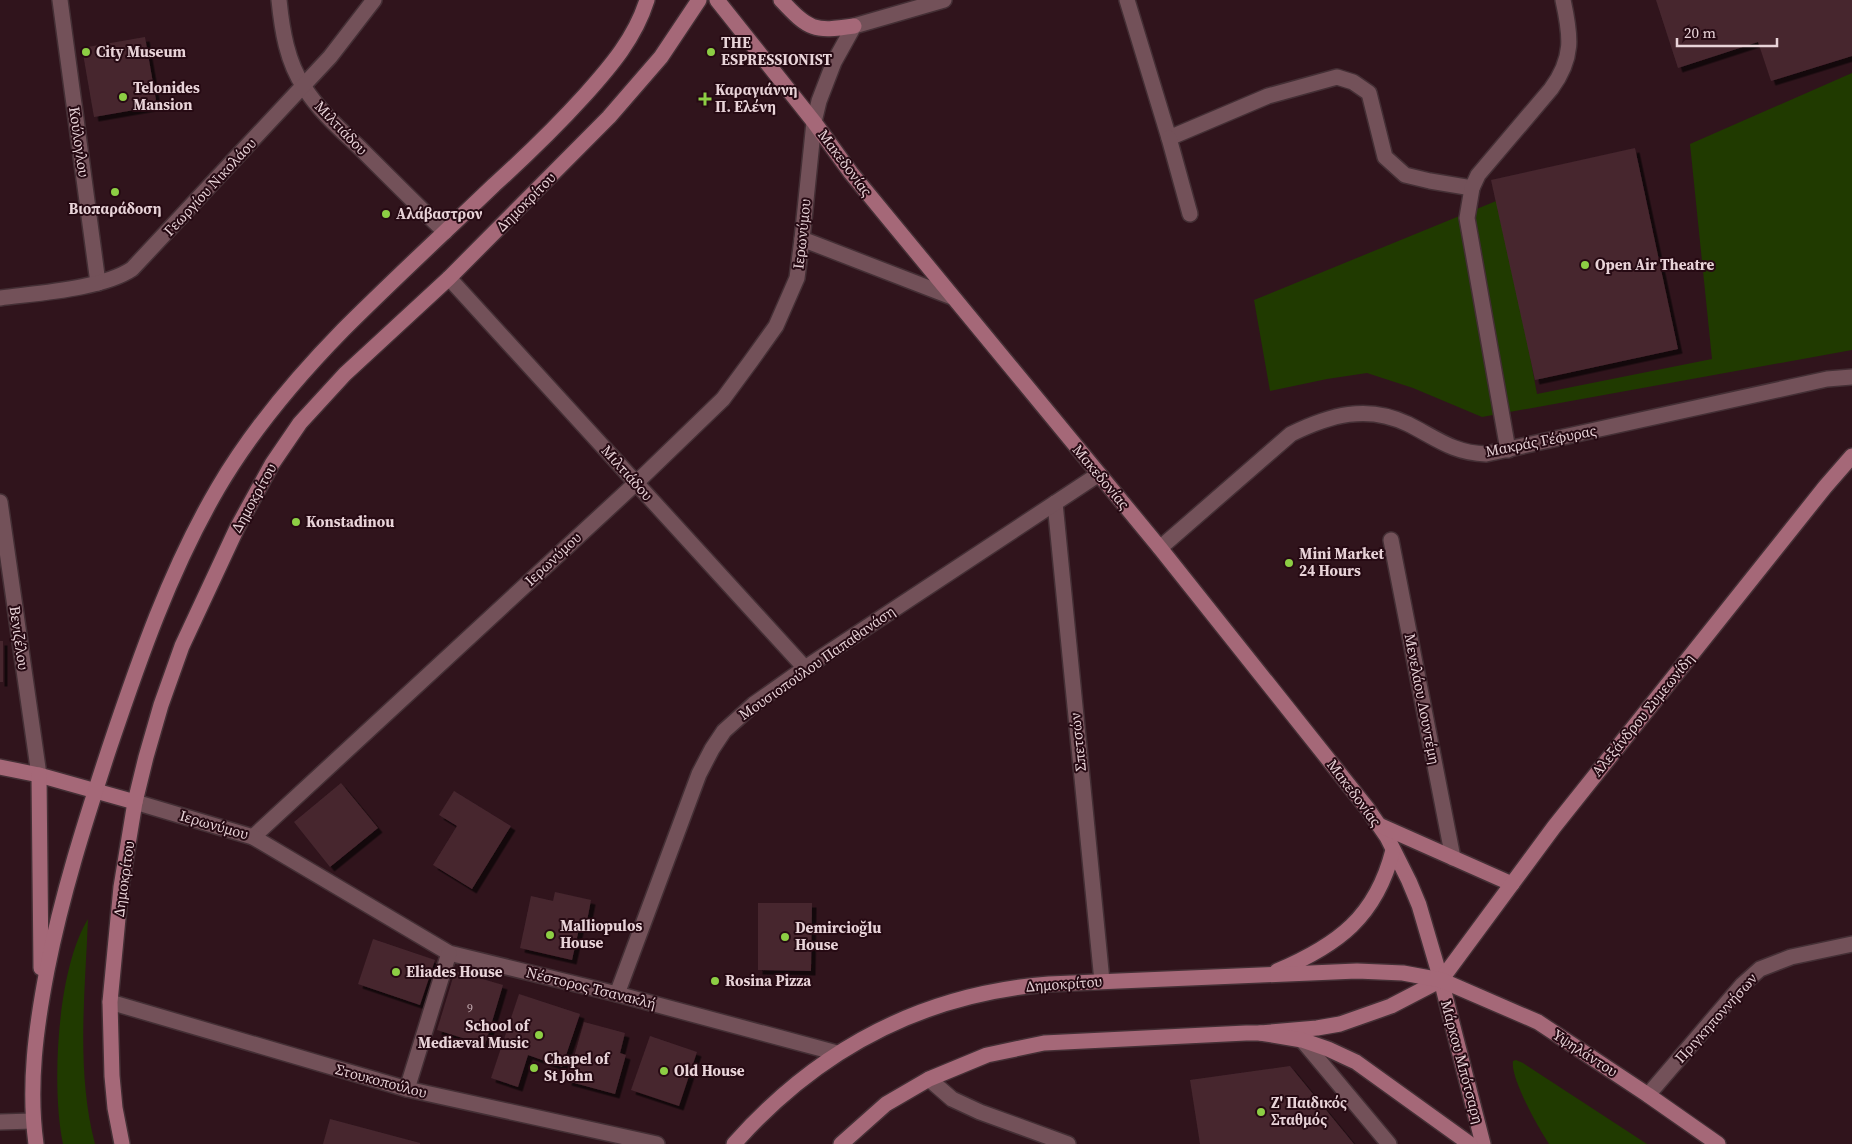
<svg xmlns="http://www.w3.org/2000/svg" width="1852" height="1144" font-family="'Source Serif 4',serif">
<defs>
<filter id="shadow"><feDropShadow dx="4.5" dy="4.5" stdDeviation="0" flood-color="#0009"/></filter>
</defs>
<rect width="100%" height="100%" fill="#30141c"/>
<g fill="#203a00">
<polygon points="1852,73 1852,350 1482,417 1413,388 1367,373 1327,379 1270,391 1254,300 1501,199 1537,394 1712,359 1690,144"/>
<path d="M88,919C85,994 76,1071 95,1144H63C51,1087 57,969 88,919Z"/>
<path d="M1516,1060L1523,1063L1647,1144H1549C1539,1129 1510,1078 1513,1061Z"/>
</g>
<g fill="#46272f" filter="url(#shadow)">
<polygon points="1656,0 1852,0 1852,56 1771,81 1758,42 1678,68"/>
<polygon points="145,37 157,106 94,117 82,48"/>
<polygon points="1635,148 1678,349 1535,380 1491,180"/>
<rect x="0" y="641" width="3" height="41"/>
<polygon points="341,783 378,828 330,867 294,822"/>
<polygon points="454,791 511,826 472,889 433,865 457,826 439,815"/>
<polygon points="555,892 591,900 587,921 581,920 572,960 520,948 531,896 553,901"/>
<polygon points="758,903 812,903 811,971 758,970"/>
<polygon points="373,939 435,960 420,1005 358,984"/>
<polygon points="455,971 503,985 485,1045 437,1030"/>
<polygon points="519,994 580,1014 562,1067 528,1055 518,1087 491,1078"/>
<polygon points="584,1022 625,1033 620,1053 626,1055 615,1094 567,1081"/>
<polygon points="650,1036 697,1052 679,1106 631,1090"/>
<polygon points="1290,1066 1354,1144 1200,1144 1190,1080"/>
<polygon points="330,1119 420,1143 420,1144 323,1144"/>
</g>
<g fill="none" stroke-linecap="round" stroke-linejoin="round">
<defs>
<g id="minor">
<polyline points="60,0 98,283"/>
<path d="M279,0C282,30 287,62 304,87C319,111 341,130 361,149C389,177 417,205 445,232"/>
<polyline points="1127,0 1169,138 1268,96 1337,77 1353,82 1369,93 1385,157 1405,175 1430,181 1472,188"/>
<polyline points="1169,138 1190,214"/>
<polyline points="802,239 952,297"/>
<polyline points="449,278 805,668"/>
<path d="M0,298C37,293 102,289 132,269L330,57L374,0"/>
<path d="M1508,450L1467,218L1472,188L1478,175L1551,89C1574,58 1571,36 1563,0"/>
<polyline points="0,502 39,775"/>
<polyline points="1055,503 1102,981"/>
<polyline points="1391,540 1453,858"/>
<path d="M1160,548L1291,434C1330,415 1367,404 1408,424C1436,438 1453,453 1486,454L1827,379L1852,377"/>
<polyline points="135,802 253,837 636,483 723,399 751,361 776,326 797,278 802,239 814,122 819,101 834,62 854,26 944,0"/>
<polyline points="253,837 449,953 617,994 837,1053"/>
<polyline points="617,994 699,774 712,749 724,731 754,704 805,668 1099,474"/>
<polyline points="110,1002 407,1089 657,1144"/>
<polyline points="1302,1040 1389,1144"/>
<polyline points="929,1079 952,1099 980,1112 1068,1144"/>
<polyline points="407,1089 449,953"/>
<polyline points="1648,1095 1742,985 1760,969 1791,957 1852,944"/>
<polyline points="0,1122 33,1121"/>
</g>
<g id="major">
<polyline points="717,0 814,122 851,173 1160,548 1367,808 1387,837 1409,881 1419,905 1441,980 1483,1144"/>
<path d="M781,0C809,30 814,32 854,26"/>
<polyline points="0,767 39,775 135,802"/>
<polyline points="39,775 41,968"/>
<polyline points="1379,825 1512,884"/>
<path d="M1277,971C1338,945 1376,917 1393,850"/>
<polyline points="1260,1033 1317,1028 1340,1024 1391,1006 1441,980 1554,827 1825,487 1852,456"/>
<path d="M36,1144C28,1086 36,1027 47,970C62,894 85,822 109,749C139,660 170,570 218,488C252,430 296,378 343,330C392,281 444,233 494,185C526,156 556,127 585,95C611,66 635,38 647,0"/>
<polyline points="122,1144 115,1108 112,1076 110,1002 121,887 135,802 146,757 161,705 182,646 237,528 272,464 300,423 345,374 449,278 609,117 661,57 699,0"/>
<path d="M734,1144C818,1049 922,994 1049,984L1357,971L1403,973L1441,980L1538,1022L1648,1095L1718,1144"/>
<polyline points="841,1144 886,1104 929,1079 987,1055 1044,1043 1246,1033 1260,1033 1302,1040 1328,1049 1356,1062 1470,1144"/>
</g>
</defs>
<use href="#minor" stroke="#442f35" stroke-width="18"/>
<use href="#major" stroke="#442f35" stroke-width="18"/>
<use href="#minor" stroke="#735159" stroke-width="15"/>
<use href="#major" stroke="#a56878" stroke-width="15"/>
</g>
<g fill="#8dce44" stroke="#260a13" stroke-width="2">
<circle cx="86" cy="52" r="5"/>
<circle cx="711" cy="52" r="5"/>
<circle cx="123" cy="97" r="5"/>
<path d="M702.5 91.5h5v5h5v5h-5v5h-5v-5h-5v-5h5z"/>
<circle cx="115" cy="192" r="5"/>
<circle cx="386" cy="214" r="5"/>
<circle cx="1585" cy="265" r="5"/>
<circle cx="296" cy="522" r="5"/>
<circle cx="1289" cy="563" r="5"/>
<circle cx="550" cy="935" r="5"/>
<circle cx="785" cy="937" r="5"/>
<circle cx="396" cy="972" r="5"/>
<circle cx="715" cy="981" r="5"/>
<circle cx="539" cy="1035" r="5"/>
<circle cx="534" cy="1068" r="5"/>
<circle cx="664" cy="1071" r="5"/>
<circle cx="1261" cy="1112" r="5"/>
</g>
<g text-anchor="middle" stroke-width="4" stroke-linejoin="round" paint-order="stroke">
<g font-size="12" fill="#c0a8ae">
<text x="470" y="1012">9</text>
</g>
<g font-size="15" font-weight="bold" fill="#e8d3d8" stroke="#260a13" text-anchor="start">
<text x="721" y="48">THE<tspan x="721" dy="17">ESPRESSIONIST</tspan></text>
<text x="96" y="57">City Museum</text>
<text x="133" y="93">Telonides<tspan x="133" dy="17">Mansion</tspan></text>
<text x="715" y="95">Καραγιάννη<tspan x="715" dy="17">Π. Ελένη</tspan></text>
<text x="115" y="214" text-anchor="middle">Βιοπαράδοση</text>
<text x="396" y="219">Αλάβαστρον</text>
<text x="1595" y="270">Open Air Theatre</text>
<text x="306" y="527">Konstadinou</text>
<text x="1299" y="559">Mini Market<tspan x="1299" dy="17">24 Hours</tspan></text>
<text x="560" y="931">Malliopulos<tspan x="560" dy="17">House</tspan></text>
<text x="795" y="933">Demircioğlu<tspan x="795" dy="17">House</tspan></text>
<text x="406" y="977">Eliades House</text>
<text x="725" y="986">Rosina Pizza</text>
<text x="529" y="1031" text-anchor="end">School of<tspan x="529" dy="17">Mediæval Music</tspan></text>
<text x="544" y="1064">Chapel of<tspan x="544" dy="17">St John</tspan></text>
<text x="674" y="1076">Old House</text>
<text x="1271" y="1108">Ζ' Παιδικός<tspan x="1271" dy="17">Σταθμός</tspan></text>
</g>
<g font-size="15" fill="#e8d3d8" stroke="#260a13">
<text transform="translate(341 128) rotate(46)" y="5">Μιλτιάδου</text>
<text transform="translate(79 142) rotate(82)" y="5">Κούλογλου</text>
<text transform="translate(845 163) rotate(53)" y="5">Μακεδονίας</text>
<text transform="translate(210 187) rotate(-47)" y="5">Γεωργίου Νικολάου</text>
<text transform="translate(526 202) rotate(-45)" y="5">Δημοκρίτου</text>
<text transform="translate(802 234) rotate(-84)" y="5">Ιερωνύμου</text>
<text transform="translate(1541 441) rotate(-11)" y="5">Μακράς Γέφυρας</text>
<text transform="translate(627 473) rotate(48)" y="5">Μιλτιάδου</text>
<text transform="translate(1101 477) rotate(50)" y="5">Μακεδονίας</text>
<text transform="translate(254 498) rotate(-61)" y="5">Δημοκρίτου</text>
<text transform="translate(553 559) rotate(-43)" y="5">Ιερωνύμου</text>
<text transform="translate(19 638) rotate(82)" y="5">Βενιζέλου</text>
<text transform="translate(817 663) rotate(-35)" y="5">Μουσιοπούλου Παπαθανάση</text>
<text transform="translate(1422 699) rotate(79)" y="5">Μενελάου Λουντέμη</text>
<text transform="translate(1643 715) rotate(-51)" y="5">Αλεξάνδρου Συμεωνίδη</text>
<text transform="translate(1078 742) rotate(-96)" y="5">Σπετσών</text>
<text transform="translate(1354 793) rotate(53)" y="5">Μακεδονίας</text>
<text transform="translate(214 825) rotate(16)" y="5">Ιερωνύμου</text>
<text transform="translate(124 879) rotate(-82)" y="5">Δημοκρίτου</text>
<text transform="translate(1064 984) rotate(-4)" y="5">Δημοκρίτου</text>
<text transform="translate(591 988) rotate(14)" y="5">Νέστορος Τσανακλή</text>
<text transform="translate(1716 1018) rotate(-48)" y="5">Πριγκηποννήσων</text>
<text transform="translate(1585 1053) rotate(33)" y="5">Υψηλάντου</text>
<text transform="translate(1462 1062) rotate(75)" y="5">Μάρκου Μπότσαρη</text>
<text transform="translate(381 1081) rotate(15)" y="5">Στουκοπούλου</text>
</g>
</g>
<path d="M1677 38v8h100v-8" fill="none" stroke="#e8d3d8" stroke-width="2.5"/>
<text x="1684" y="38" font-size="15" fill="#e8d3d8" stroke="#260a13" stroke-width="4" paint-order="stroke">20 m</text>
</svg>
